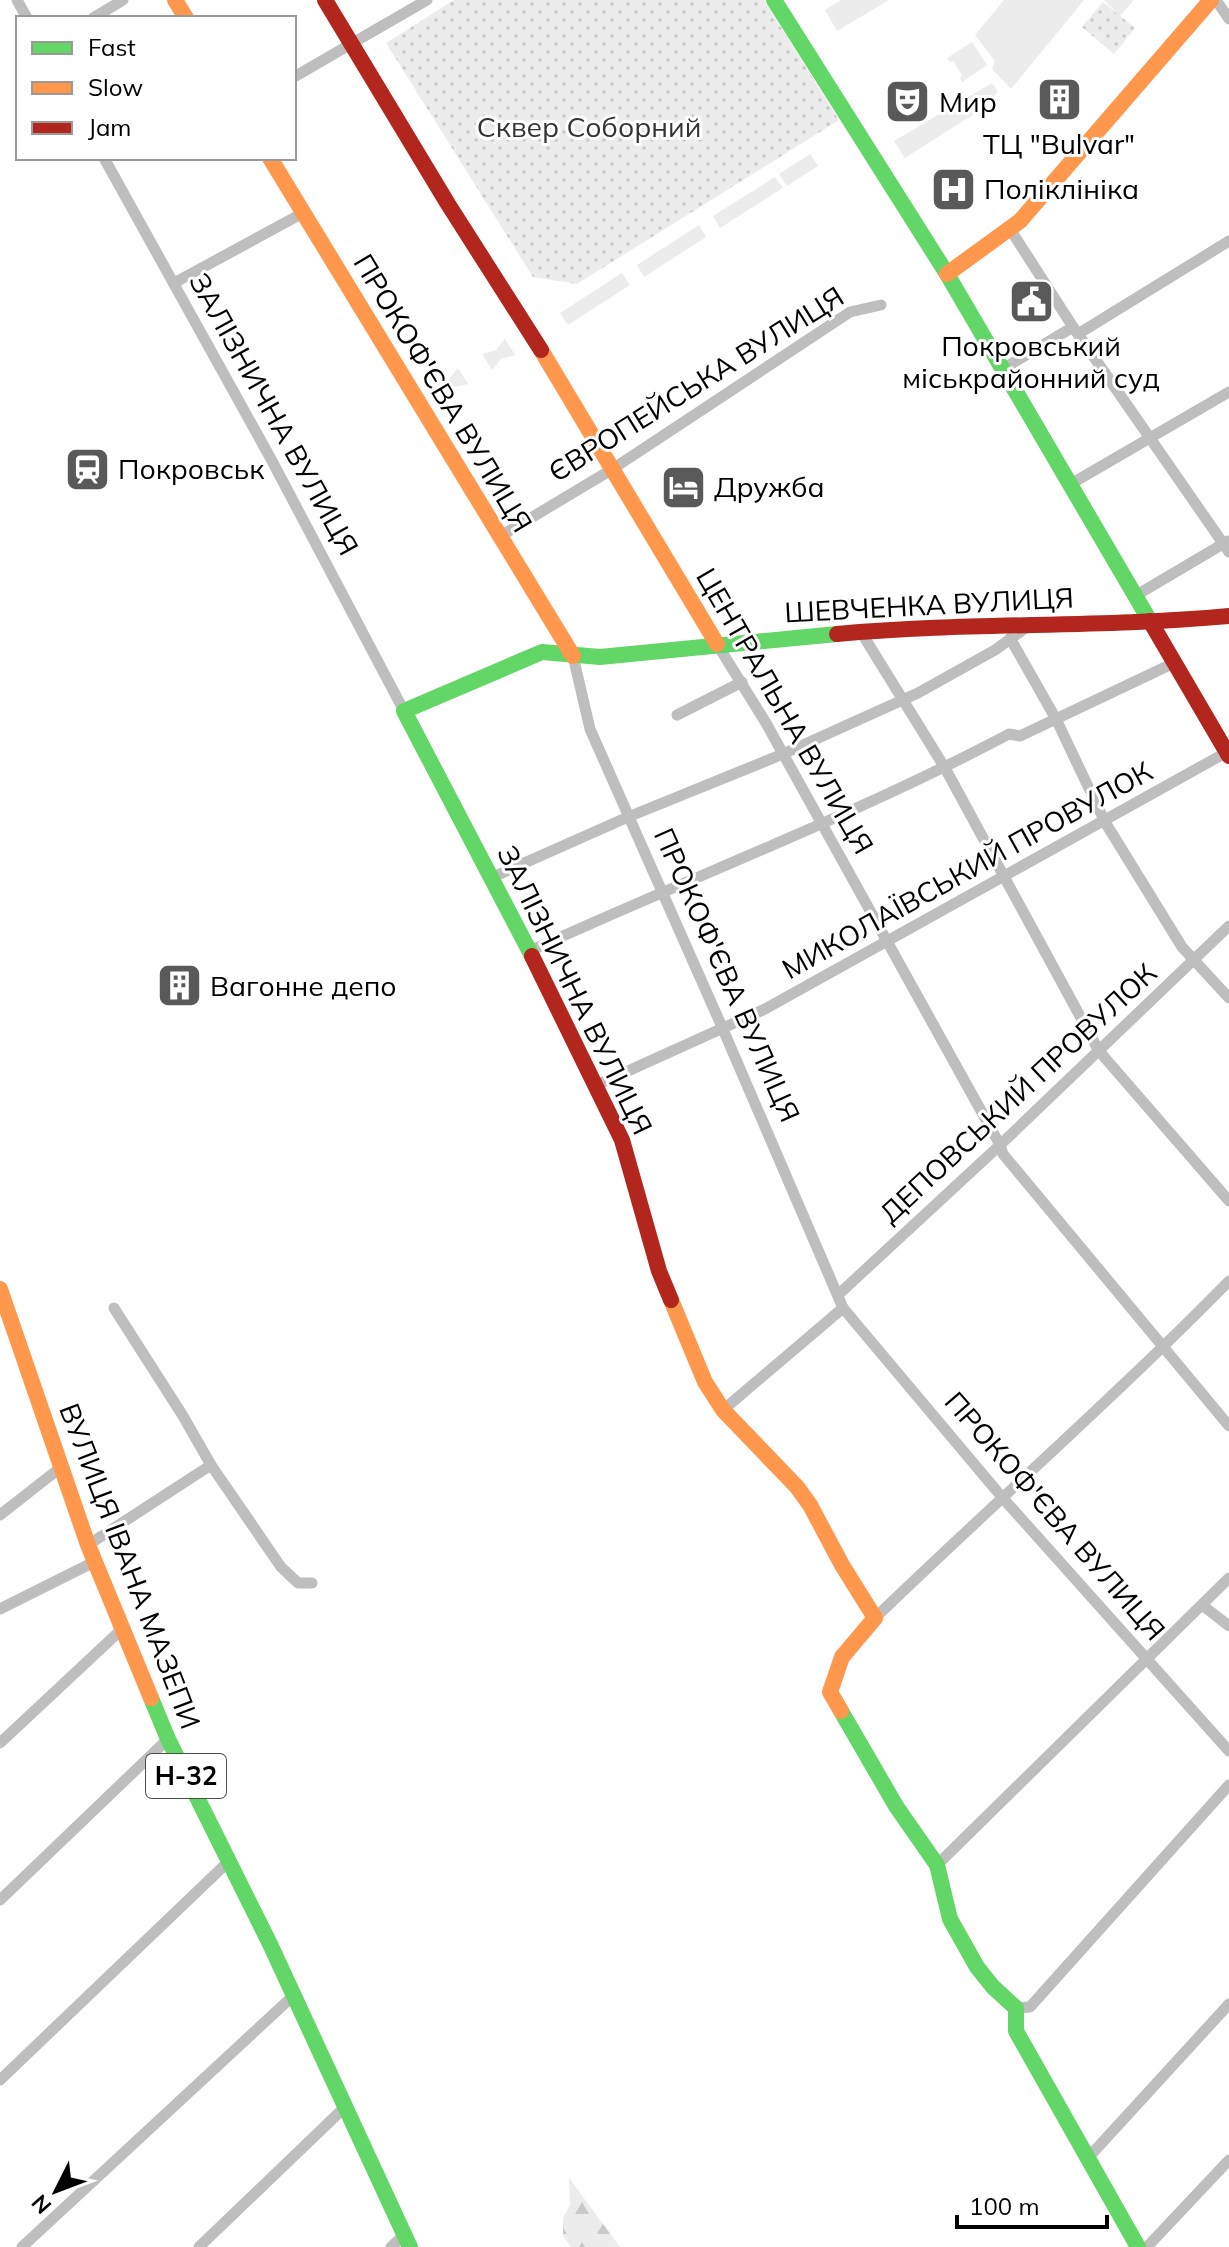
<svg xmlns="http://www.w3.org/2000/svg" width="1229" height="2247" font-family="Mulish,sans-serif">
<defs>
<pattern id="forest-firs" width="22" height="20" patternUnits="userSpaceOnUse" patternTransform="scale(2)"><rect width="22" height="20" fill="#ececec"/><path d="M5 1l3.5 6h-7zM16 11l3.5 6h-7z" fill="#c9c9c9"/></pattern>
<pattern id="park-dots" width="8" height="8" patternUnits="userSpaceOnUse" patternTransform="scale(2)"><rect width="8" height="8" fill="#ececec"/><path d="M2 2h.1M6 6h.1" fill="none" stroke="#c9c9c9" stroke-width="1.8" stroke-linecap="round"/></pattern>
</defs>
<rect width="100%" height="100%" fill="#fff"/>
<g fill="#ececec">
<polygon points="841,0 889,0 837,31 825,10"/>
<polygon points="1004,0 1084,0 1011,89 992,69 995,61 975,35"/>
<polygon points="1104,0 1134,0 1120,16"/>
<polygon points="972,42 987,65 962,82 960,78 962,75 953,61 950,62 947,58"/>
<polygon points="992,83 998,92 974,114 905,158 894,141"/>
<polygon points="810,154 818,166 787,186 779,174"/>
<polygon points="775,177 783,188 720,228 713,216"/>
<polygon points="699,225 706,237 644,277 637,265"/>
<polygon points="622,273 630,285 568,325 560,313"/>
<polygon points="505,339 515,355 501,359 492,370 482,354 496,350"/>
<polygon points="458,368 468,384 454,387 445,398 435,382 449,379"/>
</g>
<polygon fill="url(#forest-firs)" points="569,2178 620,2247 571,2247 563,2236 563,2218 570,2205"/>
<g fill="url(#park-dots)">
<polygon points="454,0 764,0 839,120 577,284 533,277 386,43"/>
<polygon points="1103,2 1135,28 1114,54 1082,27"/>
</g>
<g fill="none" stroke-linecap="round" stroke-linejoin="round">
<g stroke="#bebebe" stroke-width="11">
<polyline points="17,0 27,18"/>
<polyline points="1216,0 1229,19"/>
<polyline points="93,18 123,0"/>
<polyline points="294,77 427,0"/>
<polyline points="104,158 271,459 404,711"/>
<polyline points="1010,229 1073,327 1229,552"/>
<polyline points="174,283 303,213"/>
<polyline points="1078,334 1229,241"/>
<polyline points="1003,369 1073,327"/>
<polyline points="1069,485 1229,392"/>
<polyline points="499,537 611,470 850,312 881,305"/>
<polyline points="1135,596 1228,541"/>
<polyline points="861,632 945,768 1099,1051 1229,1201"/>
<polyline points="1010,638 1056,719 1105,822 1182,947 1229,998"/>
<polyline points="717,644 766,723 1000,1145 1003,1154 1229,1426"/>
<polyline points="573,656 590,729 722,1027 843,1308 1001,1496 1229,1751"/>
<polyline points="677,715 742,682"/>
<polyline points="493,877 628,817 783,754 918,693 995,650 1031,624"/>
<path d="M530,951C689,878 854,816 1009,734L1020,736L1176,662"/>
<polyline points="597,1085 765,1009 1227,752"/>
<polyline points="839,1294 1000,1145 1229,926"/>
<polyline points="114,1308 183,1416 211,1465"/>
<polyline points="723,1410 843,1308"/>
<polyline points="0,1515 60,1468"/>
<polyline points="88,1545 211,1465 281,1567 298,1583 312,1583"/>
<polyline points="1202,1605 1229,1626"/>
<polyline points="0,1609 94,1562"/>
<path d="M875,1618C992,1505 1115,1397 1229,1281"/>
<polyline points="0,1743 122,1629"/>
<polyline points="937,1865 1229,1578"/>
<polyline points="0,1900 168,1739"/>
<polyline points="1016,2008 1030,2007 1229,1785"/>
<polyline points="0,2080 228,1862"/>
<polyline points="1088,2158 1229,2004"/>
<polyline points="22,2247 294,1995"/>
<polyline points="199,2247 345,2107"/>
<polyline points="391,2247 404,2235"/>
<polyline points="1147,2247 1229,2160"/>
</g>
<g stroke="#63d668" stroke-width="16">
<polyline points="774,0 947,274 1150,621"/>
<polyline points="532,956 404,711 542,652 600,657 837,634"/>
<polyline points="151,1698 168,1739 270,1944 410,2247"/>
<polyline points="841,1711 896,1806 937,1865 950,1919 977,1967 993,1987 1016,2008 1016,2031 1138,2247"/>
</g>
<g stroke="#ff974d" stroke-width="16">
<polyline points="175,0 186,18"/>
<polyline points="270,158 573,656"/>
<polyline points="947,274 1020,221 1211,0"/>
<polyline points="541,350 717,644"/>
<polyline points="0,1289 88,1545 151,1698"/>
<polyline points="671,1300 705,1382 723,1410 797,1487 810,1505 842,1565 875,1618 842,1657 830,1692 841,1711"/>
</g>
<g stroke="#b3261e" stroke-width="16">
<polyline points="325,0 448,204 541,350"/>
<polyline points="1150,621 1229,756"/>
<path d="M837,634C967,622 1099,628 1229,616"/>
<polyline points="532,956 622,1140 659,1271 671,1300"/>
</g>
</g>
<defs>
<symbol id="building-square" viewBox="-11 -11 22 22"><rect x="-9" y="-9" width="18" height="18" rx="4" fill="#595959" stroke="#fff"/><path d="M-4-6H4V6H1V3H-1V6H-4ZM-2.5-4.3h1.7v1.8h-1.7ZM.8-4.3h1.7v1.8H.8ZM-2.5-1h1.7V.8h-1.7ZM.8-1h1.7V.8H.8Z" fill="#fff"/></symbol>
<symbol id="theatre-square" viewBox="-11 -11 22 22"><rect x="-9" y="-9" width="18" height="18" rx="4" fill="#595959" stroke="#fff"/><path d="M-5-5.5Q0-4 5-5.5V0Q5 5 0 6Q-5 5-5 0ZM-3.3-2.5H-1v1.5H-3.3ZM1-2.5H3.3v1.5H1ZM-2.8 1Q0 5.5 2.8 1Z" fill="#fff"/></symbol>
<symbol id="hospital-square" viewBox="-11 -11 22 22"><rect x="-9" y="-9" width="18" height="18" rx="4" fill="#595959" stroke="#fff"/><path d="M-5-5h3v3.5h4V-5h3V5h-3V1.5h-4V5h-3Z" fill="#fff"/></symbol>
<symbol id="civic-square" viewBox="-11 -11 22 22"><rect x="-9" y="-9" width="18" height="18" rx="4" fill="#595959" stroke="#fff"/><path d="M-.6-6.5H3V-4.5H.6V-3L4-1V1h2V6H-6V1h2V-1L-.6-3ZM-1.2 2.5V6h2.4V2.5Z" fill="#fff"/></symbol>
<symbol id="station-square" viewBox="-11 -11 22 22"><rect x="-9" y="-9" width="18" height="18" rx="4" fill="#595959" stroke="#fff"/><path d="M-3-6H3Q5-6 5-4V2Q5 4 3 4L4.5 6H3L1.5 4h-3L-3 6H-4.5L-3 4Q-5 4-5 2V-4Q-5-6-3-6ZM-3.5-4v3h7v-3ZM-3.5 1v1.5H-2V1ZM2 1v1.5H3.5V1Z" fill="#fff"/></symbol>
<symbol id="hotel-square" viewBox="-11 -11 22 22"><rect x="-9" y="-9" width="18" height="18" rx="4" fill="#595959" stroke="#fff"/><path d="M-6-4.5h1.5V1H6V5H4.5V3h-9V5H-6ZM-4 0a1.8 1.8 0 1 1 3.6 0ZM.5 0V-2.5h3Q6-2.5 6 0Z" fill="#fff"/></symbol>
</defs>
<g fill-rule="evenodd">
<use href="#building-square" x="1034" y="74" width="51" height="51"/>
<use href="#theatre-square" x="882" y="76" width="51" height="51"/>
<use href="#hospital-square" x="928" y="164" width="51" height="51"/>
<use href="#civic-square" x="1006" y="276" width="51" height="51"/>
<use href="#station-square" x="62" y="444" width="51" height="51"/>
<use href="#hotel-square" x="658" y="462" width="51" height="51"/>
<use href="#building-square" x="154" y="960" width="51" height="51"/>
</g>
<g text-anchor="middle" stroke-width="6" stroke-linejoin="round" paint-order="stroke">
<rect fill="#fff" stroke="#4c4c4c" stroke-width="2" x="146" y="1754" width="80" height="44" rx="6"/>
<g font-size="26" font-weight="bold" fill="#000">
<text x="186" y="1785">Н-32</text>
</g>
<g font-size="28" fill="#000" stroke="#fff" text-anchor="start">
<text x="939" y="112">Мир</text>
<text x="1059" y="154" text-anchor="middle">ТЦ "Bulvar"</text>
<text x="984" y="199">Поліклініка</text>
<text x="1031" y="356" text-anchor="middle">Покровський<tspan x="1031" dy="32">міськрайонний суд</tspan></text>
<text x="118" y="479">Покровськ</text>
<text x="714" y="497">Дружба</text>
<text x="210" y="996">Вагонне депо</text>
</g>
<g font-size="28" fill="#333" stroke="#fff">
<text x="589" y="137">Сквер Соборний</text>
</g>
<g font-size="28" fill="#000" stroke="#fff">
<text transform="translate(696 384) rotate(-32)" y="10">ЄВРОПЕЙСЬКА ВУЛИЦЯ</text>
<text transform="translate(443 393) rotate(59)" y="10">ПРОКОФ'ЄВА ВУЛИЦЯ</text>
<text transform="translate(274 414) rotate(61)" y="10">ЗАЛІЗНИЧНА ВУЛИЦЯ</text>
<text transform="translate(929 605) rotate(-3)" y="10">ШЕВЧЕНКА ВУЛИЦЯ</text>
<text transform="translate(785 711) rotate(60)" y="10">ЦЕНТРАЛЬНА ВУЛИЦЯ</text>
<text transform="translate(967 870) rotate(-29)" y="10">МИКОЛАЇВСЬКИЙ ПРОВУЛОК</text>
<text transform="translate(727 975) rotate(66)" y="10">ПРОКОФ'ЄВА ВУЛИЦЯ</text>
<text transform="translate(575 990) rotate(64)" y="10">ЗАЛІЗНИЧНА ВУЛИЦЯ</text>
<text transform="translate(1018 1093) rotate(-43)" y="10">ДЕПОВСЬКИЙ ПРОВУЛОК</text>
<text transform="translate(1055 1516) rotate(49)" y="10">ПРОКОФ'ЄВА ВУЛИЦЯ</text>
<text transform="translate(130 1566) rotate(69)" y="10">ВУЛИЦЯ ІВАНА МАЗЕПИ</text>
</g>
</g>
<rect x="16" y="16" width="280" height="144" fill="#ffffff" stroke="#999999" stroke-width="2"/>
<rect x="32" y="42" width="40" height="12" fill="#63d668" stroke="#999999" stroke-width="2"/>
<text x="88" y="56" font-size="24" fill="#000000">Fast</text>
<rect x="32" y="82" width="40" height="12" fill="#ff974d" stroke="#999999" stroke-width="2"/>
<text x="88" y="96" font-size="24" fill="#000000">Slow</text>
<rect x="32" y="122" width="40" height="12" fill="#b3261e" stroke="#999999" stroke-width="2"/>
<text x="88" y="136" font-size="24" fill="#000000">Jam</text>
<g transform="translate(56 2191) rotate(228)" stroke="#ffffff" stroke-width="6" paint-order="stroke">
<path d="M0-6L14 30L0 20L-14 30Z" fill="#000000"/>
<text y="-12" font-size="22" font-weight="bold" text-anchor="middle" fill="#000000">N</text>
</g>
<path d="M957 2215v12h150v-12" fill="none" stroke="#000000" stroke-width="4"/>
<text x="969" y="2215" font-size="24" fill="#000000" stroke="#ffffff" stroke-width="6" paint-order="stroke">100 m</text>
</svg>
